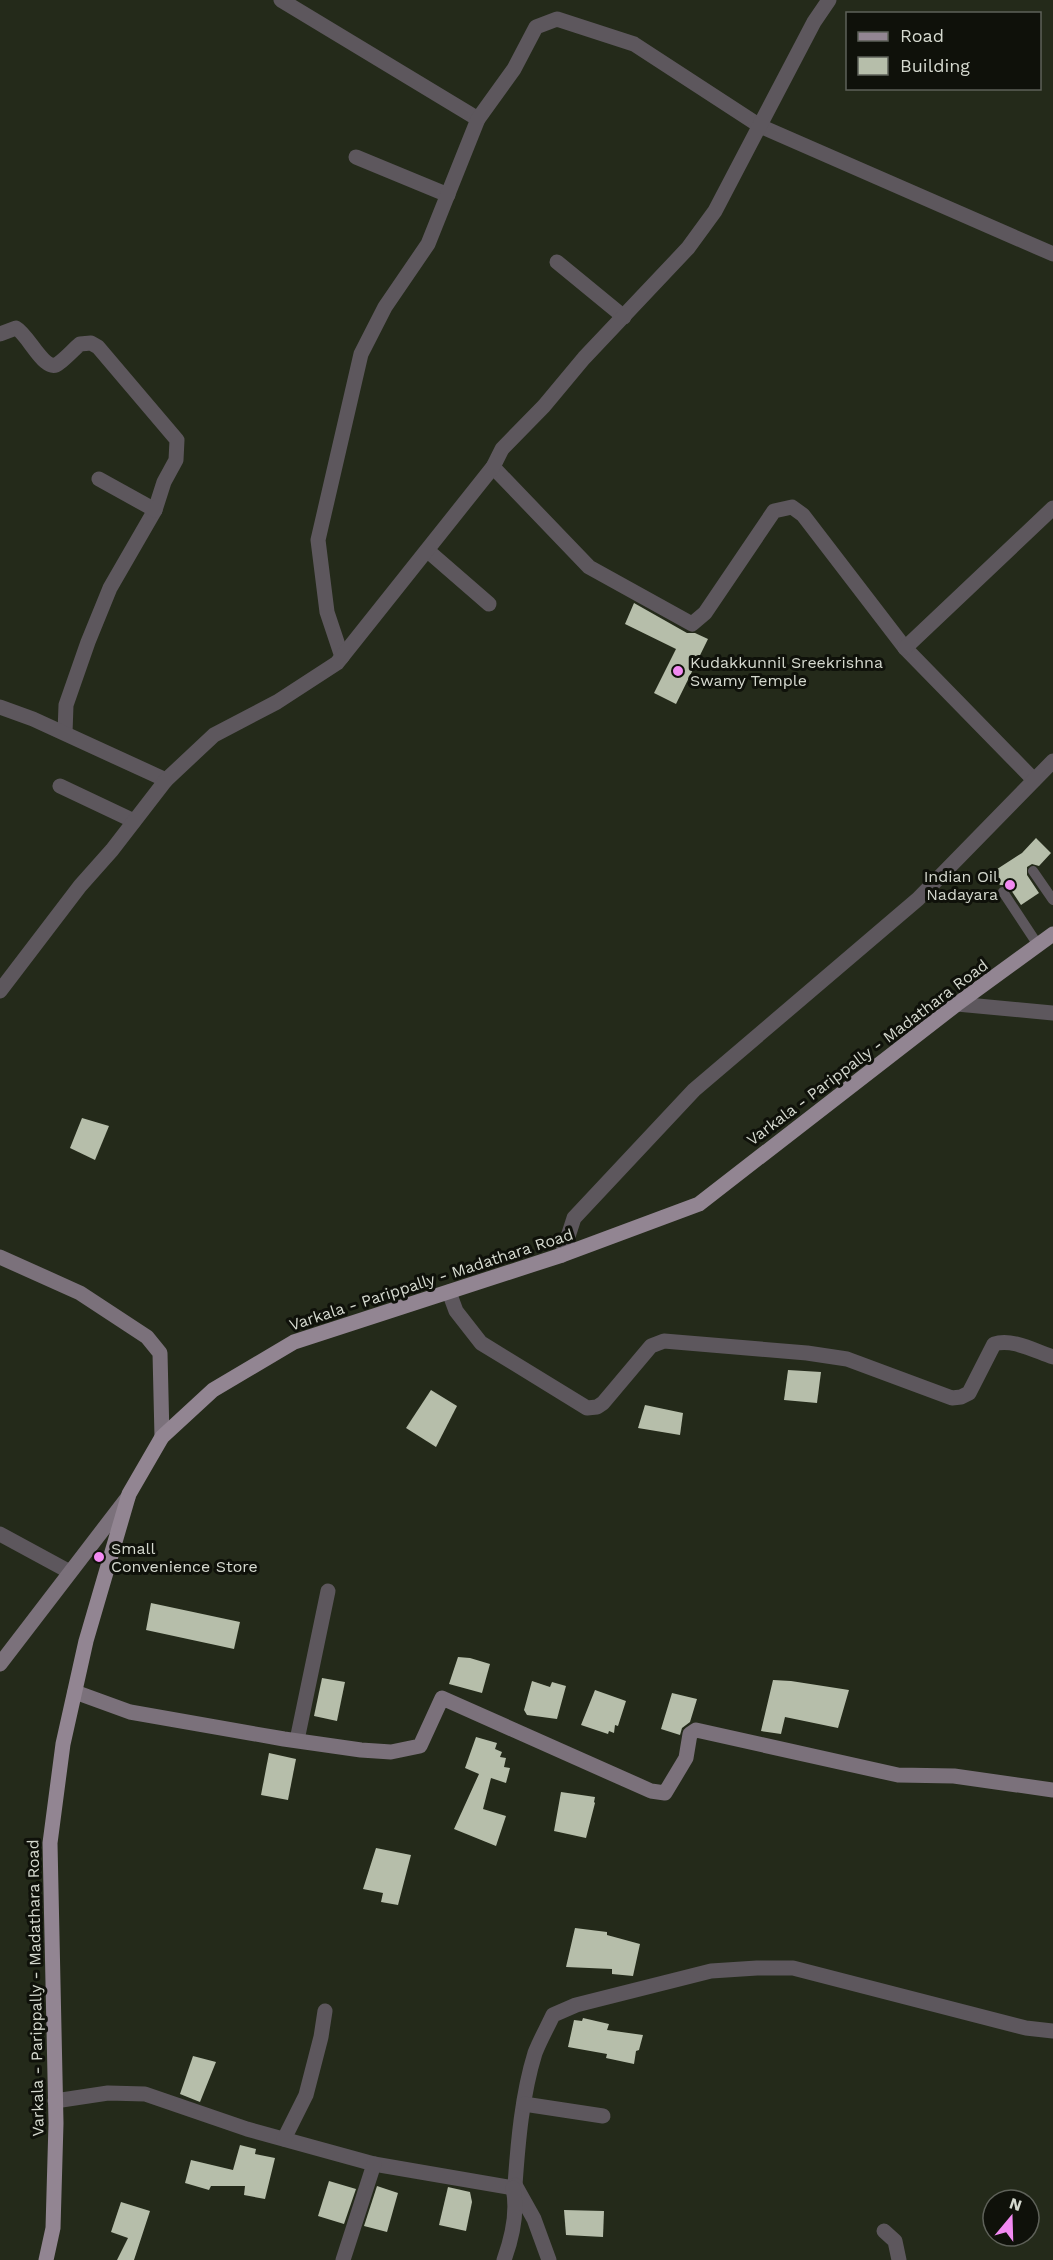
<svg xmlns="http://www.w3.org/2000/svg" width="1053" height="2260" font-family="'Work Sans',sans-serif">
<rect width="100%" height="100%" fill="#242a1a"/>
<g fill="#b6beaa">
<polygon points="634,603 687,633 695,633 708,639 676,704 654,693 676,649 625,624"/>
<polygon points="1036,838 1051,853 1039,866 1032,864 1027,867 1027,875 1039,893 1021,905 1009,887 1006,885 1000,885 991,873 1022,853"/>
<polygon points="82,1118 109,1126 95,1160 70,1148"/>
<polygon points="788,1370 821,1372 817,1403 784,1400"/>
<polygon points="431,1390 457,1406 436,1447 406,1428"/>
<polygon points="645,1405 683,1413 680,1435 638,1428"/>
<polygon points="151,1603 240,1622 234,1649 146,1630"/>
<polygon points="458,1657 470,1658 490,1664 482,1693 449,1684"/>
<polygon points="322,1678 345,1682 337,1721 314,1716"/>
<polygon points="773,1680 791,1681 849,1690 838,1728 785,1717 781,1734 761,1731"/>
<polygon points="532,1681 550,1687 552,1682 566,1686 557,1719 527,1715 524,1710"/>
<polygon points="595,1690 626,1701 618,1726 615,1725 614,1733 609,1731 608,1734 581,1725"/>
<polygon points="672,1693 697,1699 690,1722 682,1728 680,1735 661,1729"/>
<polygon points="476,1737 497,1743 495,1749 502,1752 500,1757 506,1758 504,1767 510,1768 506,1783 491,1778 483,1809 506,1816 496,1846 454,1829 479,1774 465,1768"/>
<polygon points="269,1753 296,1759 288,1800 261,1795"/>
<polygon points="561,1792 595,1797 594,1802 595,1803 586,1838 554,1831"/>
<polygon points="376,1848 411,1855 398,1905 381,1902 383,1893 363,1889"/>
<polygon points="575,1928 607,1932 607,1935 640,1944 633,1976 612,1974 612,1969 566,1967"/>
<polygon points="583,2018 609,2024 607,2030 643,2035 639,2050 636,2051 634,2064 606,2058 607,2054 568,2047 574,2020 582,2021"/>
<polygon points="193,2056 216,2062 200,2102 180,2094"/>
<polygon points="240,2145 256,2149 255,2154 275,2158 265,2199 244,2195 245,2186 211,2186 209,2190 185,2183 191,2160 233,2170"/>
<polygon points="329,2181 356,2189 344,2224 318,2216"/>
<polygon points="377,2186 398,2193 387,2232 364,2226"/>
<polygon points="448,2187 470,2192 472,2202 466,2231 439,2225"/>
<polygon points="121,2202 150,2211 134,2260 117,2260 128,2238 111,2232"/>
<polygon points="564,2210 604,2211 603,2237 566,2235"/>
</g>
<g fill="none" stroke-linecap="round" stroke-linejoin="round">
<g stroke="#5d575d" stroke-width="10">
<polyline points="1033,871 1053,900"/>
<polyline points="1003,892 1038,945"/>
</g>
<g stroke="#5d575d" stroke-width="15">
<polyline points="281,0 478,119"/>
<polyline points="356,157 448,195"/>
<polyline points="557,262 624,317"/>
<path d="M0,334L16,328C29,335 45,375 59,363C66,358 73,350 80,344L91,343L98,347L177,440L176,460L164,482L155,510L110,588L88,642L66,705L65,733"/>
<polyline points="493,467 589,567 692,624 705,613 774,511 792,507 803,515 905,648 1034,780"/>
<polyline points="99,479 155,510"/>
<polyline points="428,551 489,604"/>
<polyline points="905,648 1053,508"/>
<polyline points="342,657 327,612 318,540 361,354 385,307 428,244 478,119 514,69 536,27 557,19 634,44 760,126 1053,254"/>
<polyline points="0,707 33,719 166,780"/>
<polyline points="60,786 134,821"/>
<polyline points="0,991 80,886 112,850 166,780 214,735 277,702 337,663 493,467 502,449 544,406 584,358 688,248 715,211 814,22 829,0"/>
<polyline points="957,1004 1053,1013"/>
<polyline points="562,1255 574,1218 694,1090 918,899 1053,761"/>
<path d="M449,1292L456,1311L481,1343L587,1408L597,1407L603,1403L651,1346L664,1341L807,1353L847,1359L952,1398L961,1397L969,1393L994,1344C1012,1338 1035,1351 1053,1357"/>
<polyline points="0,1534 70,1572"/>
<polyline points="297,1740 328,1591"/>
<path d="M55,2101L108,2093L145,2094L247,2129L374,2164L513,2188L515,2185C518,2142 522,2095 535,2053C540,2040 547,2028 553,2015L576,2005L711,1971L757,1968H793L1026,2028L1053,2031"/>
<polyline points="524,2104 603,2116"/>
<polyline points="284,2139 306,2095 321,2037 325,2011"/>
<polyline points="515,2185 534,2219 549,2260"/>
<polyline points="884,2231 895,2241 899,2260"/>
<polyline points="343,2260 374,2164"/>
<path d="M504,2260C512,2238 518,2211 513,2188"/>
</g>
<g stroke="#7b717b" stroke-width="15">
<polyline points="0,1257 80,1293 147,1337 160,1353 162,1437"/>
<polyline points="0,1664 128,1497"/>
<polyline points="75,1692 130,1712 284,1739 361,1750 391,1752 420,1746 442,1698 651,1791 665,1793 686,1758 690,1734 696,1730 898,1775 954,1776 1053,1790"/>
</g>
<polyline stroke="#928592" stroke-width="15" points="46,2260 53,2228 56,2123 50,1843 63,1744 86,1641 129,1494 162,1437 213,1390 294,1342 562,1255 699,1204 957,1004 1053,934"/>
</g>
<g fill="#f28af2" stroke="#0f110a" stroke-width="2">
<circle cx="678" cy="671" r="6"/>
<circle cx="1010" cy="885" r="6"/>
<circle cx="99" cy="1557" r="6"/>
</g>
<g text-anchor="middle" stroke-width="6" stroke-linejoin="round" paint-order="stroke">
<g font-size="16" fill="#d5d9cf" stroke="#0f110a" text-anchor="start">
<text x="690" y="668">Kudakkunnil Sreekrishna<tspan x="690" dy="18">Swamy Temple</tspan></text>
<text x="998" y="882" text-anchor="end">Indian Oil<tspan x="998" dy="18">Nadayara</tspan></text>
<text x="111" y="1554">Small<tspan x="111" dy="18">Convenience Store</tspan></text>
</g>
<g font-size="16" fill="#d5d9cf" stroke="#0f110a">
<text transform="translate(867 1052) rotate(-37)" y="6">Varkala - Parippally - Madathara Road</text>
<text transform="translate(431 1279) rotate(-18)" y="6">Varkala - Parippally - Madathara Road</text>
<text transform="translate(35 1988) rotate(-91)" y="6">Varkala - Parippally - Madathara Road</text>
</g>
</g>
<rect x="846" y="12" width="195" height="78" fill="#0f110a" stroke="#5e6159" stroke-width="1.5"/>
<rect x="858" y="32" width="30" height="9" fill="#928592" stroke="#5e6159" stroke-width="1.5"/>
<text x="900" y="42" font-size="18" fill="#d5d9cf">Road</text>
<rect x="858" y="57" width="30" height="18" fill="#b6beaa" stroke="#5e6159" stroke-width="1.5"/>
<text x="900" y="72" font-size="18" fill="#d5d9cf">Building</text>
<g transform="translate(1011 2218) rotate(19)"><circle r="28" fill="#0f110a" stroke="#5e6159" stroke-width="1.5"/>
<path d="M0-4.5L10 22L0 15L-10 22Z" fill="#f28af2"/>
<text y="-9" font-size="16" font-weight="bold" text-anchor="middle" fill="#d5d9cf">N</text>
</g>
</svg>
